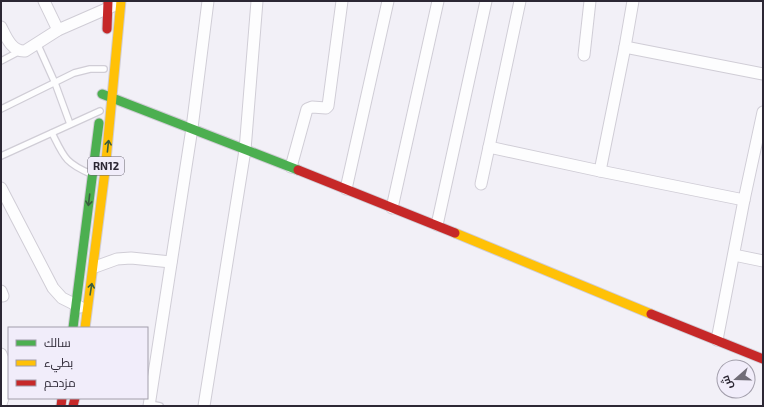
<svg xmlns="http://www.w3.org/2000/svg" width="764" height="407" font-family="'Exo 2',Cairo,sans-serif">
<rect width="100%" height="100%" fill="#f2f0f7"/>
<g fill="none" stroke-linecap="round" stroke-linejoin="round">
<defs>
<g id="lane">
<polyline points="37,43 55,83 70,124"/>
<polyline points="1,61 20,51"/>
<polyline points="1,109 74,73 90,69 104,69"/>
<path d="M52,133C64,157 65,163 91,174"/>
<polyline points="1,156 100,111"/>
<polyline points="150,404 160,406"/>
</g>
<g id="street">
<polyline points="44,1 58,30"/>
<polyline points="520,1 489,147 600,171 625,47 633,1"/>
<path d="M1,27C6,37 12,52 25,51L58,30L113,6"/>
<polyline points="625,47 763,74"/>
<polyline points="584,55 590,1"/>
<polyline points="291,167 307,109 312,107 326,108 328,106 342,1"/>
<polyline points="600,171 744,200"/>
<polyline points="481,184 489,147"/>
<polyline points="1,188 53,288 62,298 80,307"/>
<polyline points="346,189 388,1"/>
<polyline points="392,208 438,1"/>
<polyline points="437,225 486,1"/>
<polyline points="734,255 763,261"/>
<polyline points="95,267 117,259 131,258 171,262"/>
<polyline points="1,291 3,296"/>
<polyline points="717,340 744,200 763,112"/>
<polyline points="1,354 7,369 7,386 1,404"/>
<polyline points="149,406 192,128 208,1"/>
<polyline points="204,406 245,150 257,1"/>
</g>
<g id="fast">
<polyline points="102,94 298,170"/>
<polyline points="73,328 99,123"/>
</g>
<g id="slow">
<polyline points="455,233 651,314"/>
<polyline points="85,328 105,171 121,1"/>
</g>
<g id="jam">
<polyline points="107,29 108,1"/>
<polyline points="298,170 455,233"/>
<polyline points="651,314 763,359"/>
<polyline points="61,406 62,398"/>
<polyline points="73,406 75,398"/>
</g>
</defs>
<use href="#lane" stroke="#d0cdd6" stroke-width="8"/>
<use href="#street" stroke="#d0cdd6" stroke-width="13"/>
<use href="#fast" stroke="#d0cdd6" stroke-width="11"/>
<use href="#slow" stroke="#d0cdd6" stroke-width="11"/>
<use href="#jam" stroke="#d0cdd6" stroke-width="11"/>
<use href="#lane" stroke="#fdfdfe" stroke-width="5.5"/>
<use href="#street" stroke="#fdfdfe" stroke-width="11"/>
<use href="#fast" stroke="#4caf50" stroke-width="9"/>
<use href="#slow" stroke="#ffc107" stroke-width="9"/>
<use href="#jam" stroke="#c62828" stroke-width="9"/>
</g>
<defs><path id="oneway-shaft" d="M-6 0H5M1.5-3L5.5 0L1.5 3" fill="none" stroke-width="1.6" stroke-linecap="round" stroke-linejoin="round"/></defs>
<g stroke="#395d3f">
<use href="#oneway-shaft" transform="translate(108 146) rotate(-84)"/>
<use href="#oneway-shaft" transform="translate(89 200) rotate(97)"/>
<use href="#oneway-shaft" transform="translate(91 289) rotate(-81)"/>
</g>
<g text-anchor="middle" stroke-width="4" stroke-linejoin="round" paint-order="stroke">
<rect fill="#f1edfa" stroke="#67626f" stroke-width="1" x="88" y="157" width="36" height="18" rx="3"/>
<g font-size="11" font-weight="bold" fill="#2c2734">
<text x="106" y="170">RN12</text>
</g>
</g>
<rect width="764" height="407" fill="none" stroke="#2c2734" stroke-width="4"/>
<rect x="8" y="327" width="140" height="72" fill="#f1edfa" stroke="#a29eab"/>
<rect x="16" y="340" width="20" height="6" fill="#4caf50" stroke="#a29eab"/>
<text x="44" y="347" font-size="12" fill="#2c2734">سالك</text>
<rect x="16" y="360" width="20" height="6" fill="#ffc107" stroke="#a29eab"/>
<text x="44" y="367" font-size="12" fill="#2c2734">بطيء</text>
<rect x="16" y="380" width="20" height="6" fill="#c62828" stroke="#a29eab"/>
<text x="44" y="387" font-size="12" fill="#2c2734">مزدحم</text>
<g transform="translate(736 379) rotate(250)"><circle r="19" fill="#f1edfa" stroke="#a29eab"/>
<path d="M0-3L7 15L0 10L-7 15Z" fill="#716d78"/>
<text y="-6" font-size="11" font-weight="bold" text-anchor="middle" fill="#2c2734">ش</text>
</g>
</svg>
